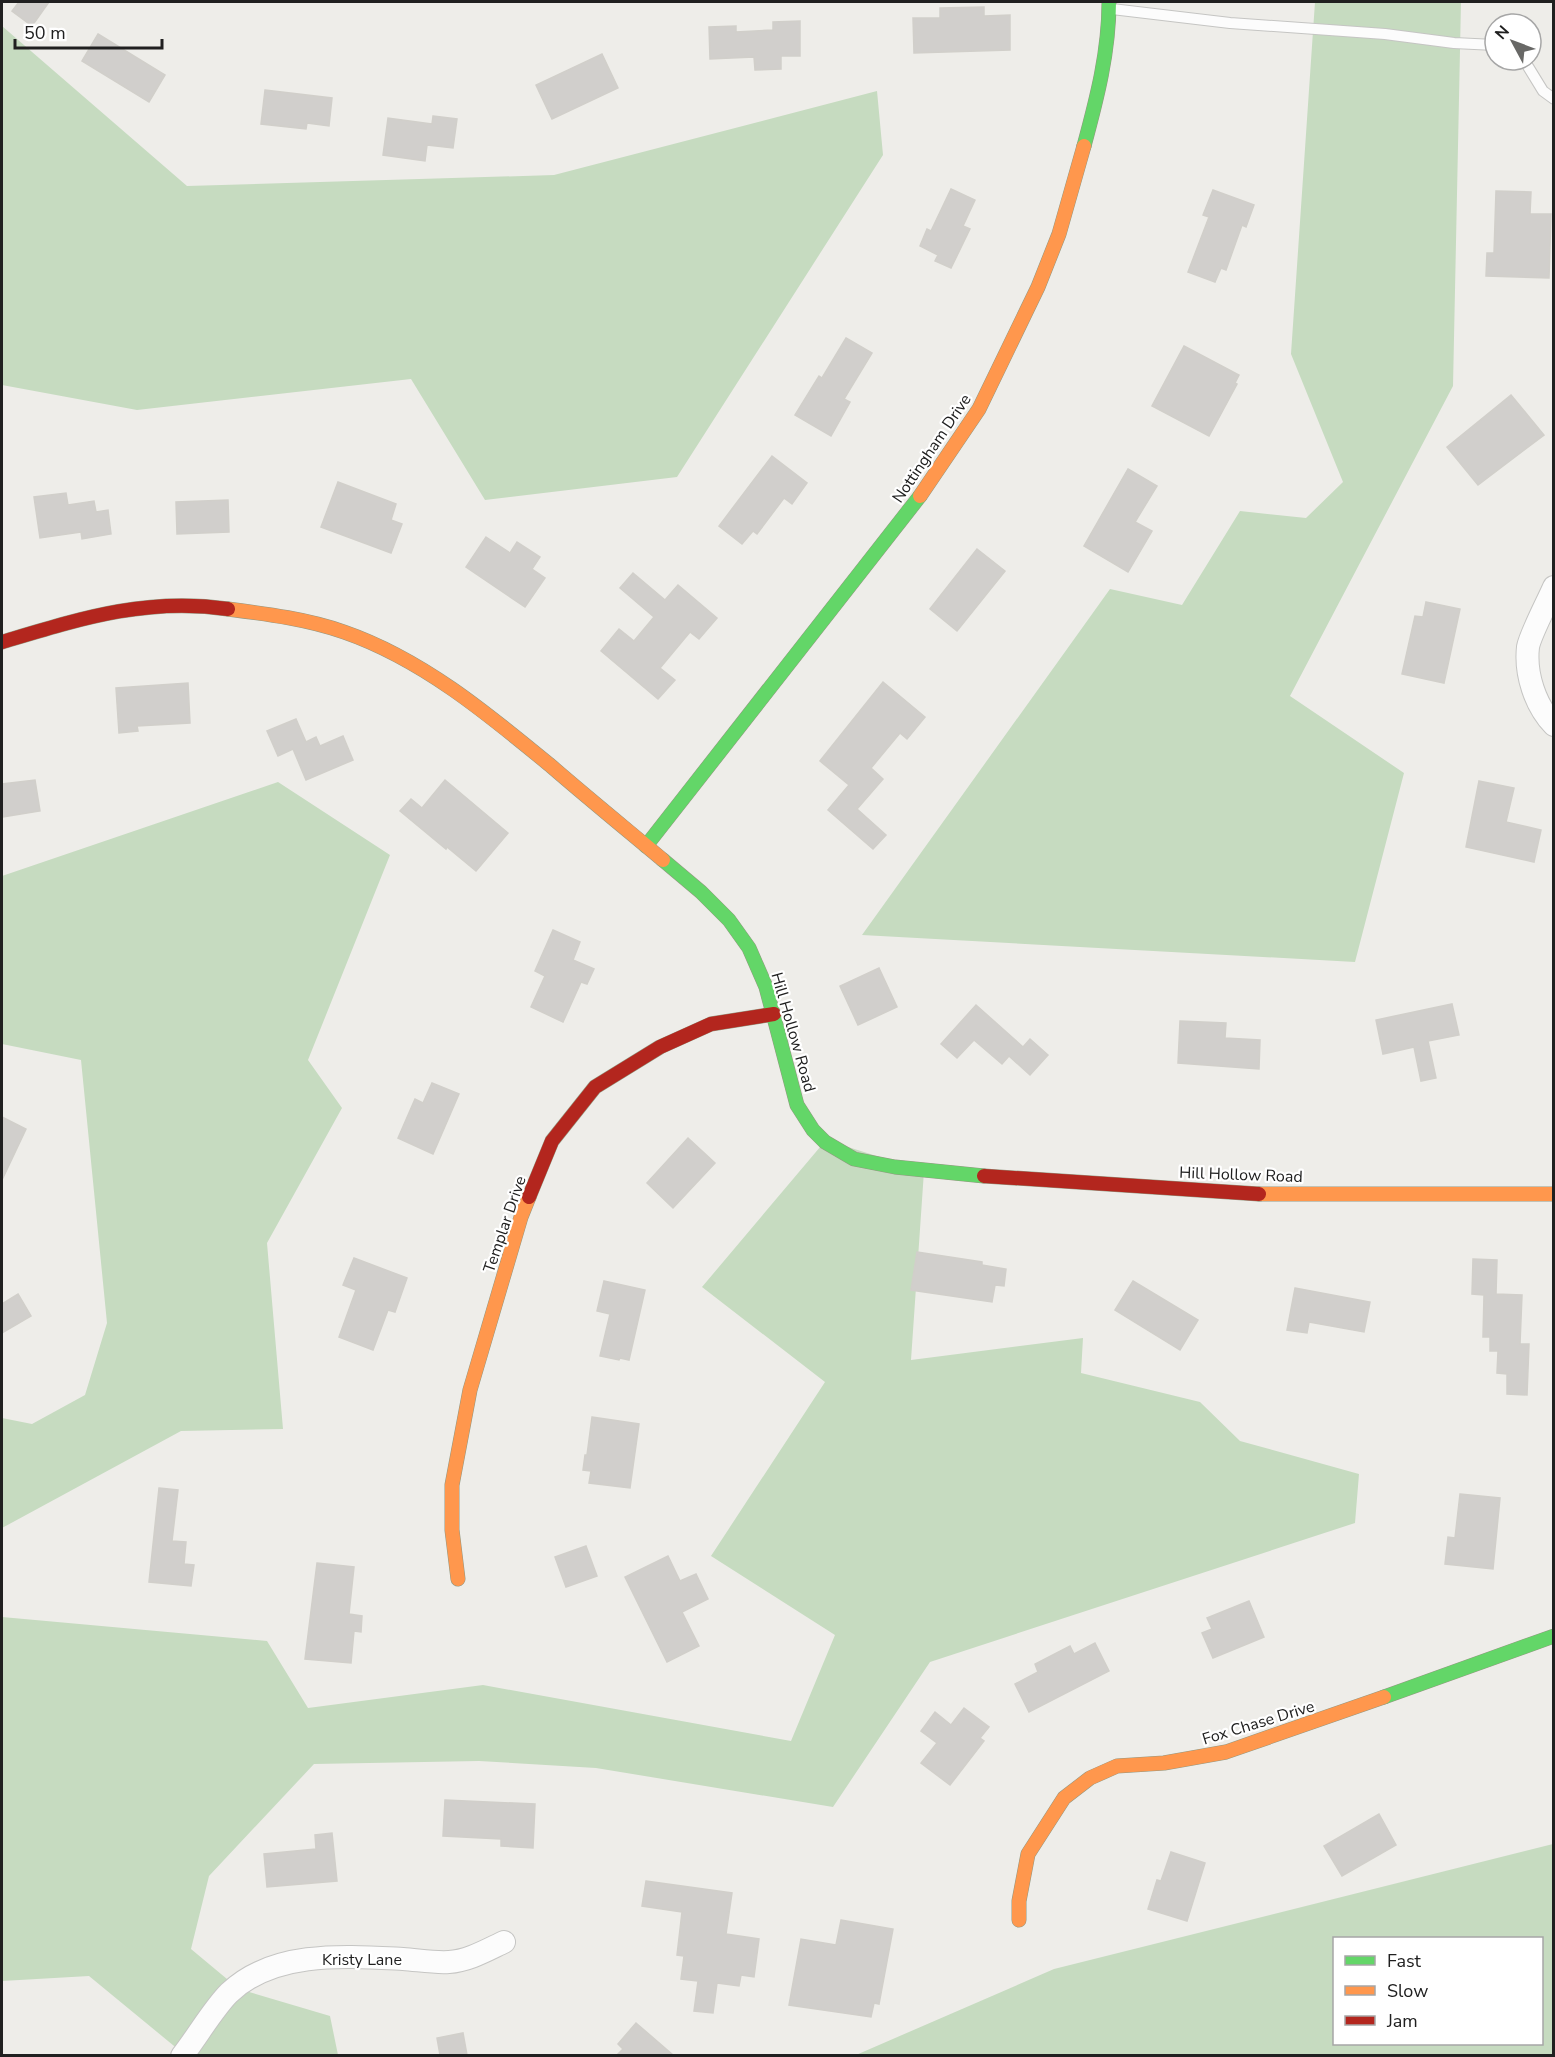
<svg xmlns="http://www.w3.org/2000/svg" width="1555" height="2057" font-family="'Nunito Sans',sans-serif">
<rect width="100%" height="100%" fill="#eeede9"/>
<g fill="#c6dbc0" fill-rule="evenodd">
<polygon points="1315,2 1468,2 1461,2 1453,386 1290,696 1404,773 1355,962 862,935 1110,589 1182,605 1240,511 1306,518 1343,482 1291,354"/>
<polygon points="2,26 187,186 554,175 877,91 883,155 677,477 485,500 411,379 137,410 2,385"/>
<polygon points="278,782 390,855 308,1060 342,1108 267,1243 283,1429 181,1431 2,1528 2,1418 32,1424 85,1395 107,1323 81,1060 2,1044 2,876"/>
<polygon points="826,1140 924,1171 911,1360 1083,1338 1081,1373 1200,1402 1240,1441 1359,1474 1355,1523 930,1662 833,1807 596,1768 479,1761 314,1764 209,1876 191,1949 239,1989 330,2016 338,2055 185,2055 89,1976 2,1981 2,1617 267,1641 308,1708 483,1685 791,1741 835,1635 711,1556 825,1382 702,1287"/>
<path d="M1553,1844V2055H856L1054,1969ZM1542,1938V2044H1334V1938Z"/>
</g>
<g fill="#d1cfcc" stroke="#d1cfca" stroke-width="1.5">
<polygon points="19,2 49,2 32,26 12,11"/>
<polygon points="984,7 984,16 1010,15 1010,50 914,53 913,18 940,18 940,8"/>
<polygon points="800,21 800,56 781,56 781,69 755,70 754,57 710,59 709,27 736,26 736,32 773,30 773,22"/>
<polygon points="98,34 165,75 149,102 82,61"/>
<polygon points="602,54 618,88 552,119 536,85"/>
<polygon points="265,90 332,98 329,126 307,123 306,129 261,124"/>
<polygon points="433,116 457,119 453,148 427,145 425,161 383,155 388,118 432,124"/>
<polygon points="951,189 975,200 963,226 970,229 951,268 935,261 938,255 920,246 927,229 931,231"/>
<polygon points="1213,190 1254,205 1246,227 1242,225 1226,270 1221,268 1215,282 1188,272 1209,217 1203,215"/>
<polygon points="1496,191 1531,192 1530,214 1551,214 1549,278 1486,276 1487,253 1494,253"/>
<polygon points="846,338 872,353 844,399 850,402 831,436 795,415 819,376 822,378"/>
<polygon points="1184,346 1239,375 1235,383 1237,384 1209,436 1152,406"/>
<polygon points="1511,395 1544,435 1478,485 1447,447"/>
<polygon points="772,456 807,483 792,504 784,498 757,534 753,531 742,544 719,526"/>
<polygon points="1128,469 1157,486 1135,522 1152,531 1128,572 1084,546"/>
<polygon points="338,482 396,504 391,520 402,524 391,553 321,527"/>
<polygon points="66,493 68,505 94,501 96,512 108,510 111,534 82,539 81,532 40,538 34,497"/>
<polygon points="228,500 229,532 177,534 176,502"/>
<polygon points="486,537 510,553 517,542 540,557 532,569 545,578 525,607 466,567"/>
<polygon points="977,549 1005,571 957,631 930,609"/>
<polygon points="633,573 665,600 678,585 717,618 699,639 690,632 660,668 675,680 658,699 601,651 619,629 634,641 654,617 620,588"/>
<polygon points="1426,602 1460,609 1444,683 1402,674 1415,616 1423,617"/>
<polygon points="883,682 925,717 907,739 900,733 871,768 883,779 857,809 886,835 873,849 828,810 849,785 820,761"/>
<polygon points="188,683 190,723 137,726 138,731 119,733 116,688"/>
<polygon points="296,719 306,742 316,737 320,746 343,736 353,760 306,780 293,749 278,756 267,731"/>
<polygon points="35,780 40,811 2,817 2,784"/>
<polygon points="445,780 508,833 476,871 447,847 446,849 400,811 411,799 422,808"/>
<polygon points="1479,781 1514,788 1506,822 1541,830 1534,862 1466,847"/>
<polygon points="553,930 580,942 573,960 594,969 587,984 581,982 563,1022 531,1007 545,976 535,971"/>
<polygon points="879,968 897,1007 858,1025 840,986"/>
<polygon points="1452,1004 1459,1035 1428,1041 1436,1078 1421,1081 1414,1047 1383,1054 1376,1020"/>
<polygon points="976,1005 1023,1047 1030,1039 1048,1055 1030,1075 1009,1056 1002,1064 974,1040 957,1058 941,1044"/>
<polygon points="1180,1021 1226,1023 1225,1038 1260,1040 1259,1069 1178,1063"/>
<polygon points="432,1083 459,1094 433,1154 398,1138 415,1099 423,1103"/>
<polygon points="2,1117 26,1129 2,1180"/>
<polygon points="688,1138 715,1163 673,1208 647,1183"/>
<polygon points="917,1252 982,1262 982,1265 1006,1269 1004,1286 995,1285 992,1302 911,1290"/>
<polygon points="354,1258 407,1278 395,1312 388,1310 373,1350 339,1337 356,1290 343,1285"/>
<polygon points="1473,1259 1497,1260 1496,1294 1522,1295 1520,1344 1529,1344 1527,1395 1507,1394 1507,1374 1497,1373 1498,1351 1490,1351 1490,1337 1483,1337 1484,1295 1472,1294"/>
<polygon points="604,1281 645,1290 629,1360 620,1358 619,1360 600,1356 610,1314 597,1311"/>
<polygon points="1133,1281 1198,1320 1180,1350 1115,1310"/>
<polygon points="1295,1288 1370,1302 1364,1332 1309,1322 1307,1333 1287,1330"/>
<polygon points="18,1294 31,1316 2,1333 2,1304"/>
<polygon points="592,1417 639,1424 630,1488 589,1483 591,1471 583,1470 585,1455 587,1455"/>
<polygon points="159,1488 178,1490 172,1541 186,1542 184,1564 194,1565 191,1586 149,1582"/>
<polygon points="1460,1494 1500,1498 1493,1569 1445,1564 1448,1537 1455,1538"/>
<polygon points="586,1546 597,1576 566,1587 555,1557"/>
<polygon points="668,1556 680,1581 696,1574 708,1599 682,1612 699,1646 667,1662 625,1577"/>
<polygon points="317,1563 354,1567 349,1614 362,1616 361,1632 354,1631 351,1663 305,1659"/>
<polygon points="1249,1601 1264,1637 1213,1658 1202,1633 1212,1629 1207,1618"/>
<polygon points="1095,1643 1109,1671 1029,1712 1015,1684 1038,1672 1035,1664 1070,1646 1074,1654"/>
<polygon points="964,1708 989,1727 980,1738 984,1741 950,1785 921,1763 937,1743 921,1731 935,1712 951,1725"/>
<polygon points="445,1800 535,1804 533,1848 501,1846 501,1839 443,1836"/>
<polygon points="1379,1814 1396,1845 1342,1876 1324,1846"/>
<polygon points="332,1833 337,1881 267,1887 264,1854 316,1849 315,1835"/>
<polygon points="1171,1852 1205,1863 1187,1921 1148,1909 1157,1880 1161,1881"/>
<polygon points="646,1881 732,1893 726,1934 759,1939 754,1977 741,1975 739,1986 717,1983 713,2013 694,2011 698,1981 681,1979 684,1956 677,1955 682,1912 642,1906"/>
<polygon points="841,1920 893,1929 879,2004 874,2003 871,2017 789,2005 801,1939 836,1945"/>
<polygon points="636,2023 673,2055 617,2055 623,2049 618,2044"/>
<polygon points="463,2033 467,2055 440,2055 437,2038"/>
</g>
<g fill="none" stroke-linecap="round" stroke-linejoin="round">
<defs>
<g id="lane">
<polyline points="1112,9 1230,23 1385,34 1454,43 1495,45"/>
<polyline points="1524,60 1543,91 1554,99"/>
</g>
<g id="street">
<path d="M1554,587C1548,601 1530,635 1528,647C1525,674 1535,705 1554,725"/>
<path d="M182,2056C197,2037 213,2009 229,1993C274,1950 346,1956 403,1959C418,1960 434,1963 449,1962C468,1961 487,1950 504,1942"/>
</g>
<g id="fast">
<path d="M1084,146C1097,98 1109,52 1109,2"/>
<polyline points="646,846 920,496"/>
<polyline points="663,860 701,892 729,920 749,948 766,987 797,1105 813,1130 825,1142 854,1159 895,1167 984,1176"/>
<polyline points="1384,1697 1554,1636"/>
</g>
<g id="slow">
<polyline points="920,496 979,409 1038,287 1059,234 1084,146"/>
<path d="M228,609C267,614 307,619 344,632C422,659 488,714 551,766C588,798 626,829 663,860"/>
<polyline points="1259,1194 1554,1194"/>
<polyline points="458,1579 452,1530 452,1485 470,1390 521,1217 529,1197"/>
<polyline points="1019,1920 1019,1901 1028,1854 1064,1798 1090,1778 1117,1766 1164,1763 1226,1752 1384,1697"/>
</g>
<g id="jam">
<path d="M2,642C79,619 146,597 228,609"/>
<polyline points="984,1176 1259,1194"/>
<polyline points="529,1197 552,1141 595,1087 660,1047 711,1024 774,1014"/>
</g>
</defs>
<use href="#lane" stroke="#c5c5c3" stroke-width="12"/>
<use href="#street" stroke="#c5c5c3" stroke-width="24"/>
<use href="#fast" stroke="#939881" stroke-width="15"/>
<use href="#slow" stroke="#939881" stroke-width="15"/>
<use href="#jam" stroke="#939881" stroke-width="15"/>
<use href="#lane" stroke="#fcfcfc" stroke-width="10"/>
<use href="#street" stroke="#fcfcfc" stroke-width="22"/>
<use href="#fast" stroke="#63d668" stroke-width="14"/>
<use href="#slow" stroke="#ff974d" stroke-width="14"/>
<use href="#jam" stroke="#b3261e" stroke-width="14"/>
</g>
<g text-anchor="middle" stroke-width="4.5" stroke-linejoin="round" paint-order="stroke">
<g font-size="16" fill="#202020" stroke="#fff">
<text transform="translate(931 448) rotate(-56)" y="6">Nottingham Drive</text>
<text transform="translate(794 1032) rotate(74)" y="6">Hill Hollow Road</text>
<text transform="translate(1241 1174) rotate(2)" y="6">Hill Hollow Road</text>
<text transform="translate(504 1224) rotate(-71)" y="6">Templar Drive</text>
<text transform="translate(1258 1722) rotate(-17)" y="6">Fox Chase Drive</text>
<text x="362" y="1965">Kristy Lane</text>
</g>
</g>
<rect width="1555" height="2057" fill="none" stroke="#202020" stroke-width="6"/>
<rect x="1333" y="1937" width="210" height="108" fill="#ffffff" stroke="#a6a6a6" stroke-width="1.5"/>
<rect x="1345" y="1956" width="30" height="9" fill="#63d668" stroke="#a6a6a6" stroke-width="1.5"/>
<text x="1387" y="1967" font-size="18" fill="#202020">Fast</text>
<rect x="1345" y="1986" width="30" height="9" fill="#ff974d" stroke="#a6a6a6" stroke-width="1.5"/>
<text x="1387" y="1997" font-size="18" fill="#202020">Slow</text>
<rect x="1345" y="2016" width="30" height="9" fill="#b3261e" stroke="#a6a6a6" stroke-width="1.5"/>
<text x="1387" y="2027" font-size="18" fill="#202020">Jam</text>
<g transform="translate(1513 42) rotate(311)"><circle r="28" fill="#ffffff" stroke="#a6a6a6" stroke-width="1.5"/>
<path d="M0-4.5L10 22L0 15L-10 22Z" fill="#686866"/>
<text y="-9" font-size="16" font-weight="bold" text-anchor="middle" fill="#202020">N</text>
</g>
<path d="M15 39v9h147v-9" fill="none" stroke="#202020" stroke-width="3"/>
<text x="24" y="39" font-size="18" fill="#202020" stroke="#ffffff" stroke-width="4.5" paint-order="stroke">50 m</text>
</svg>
